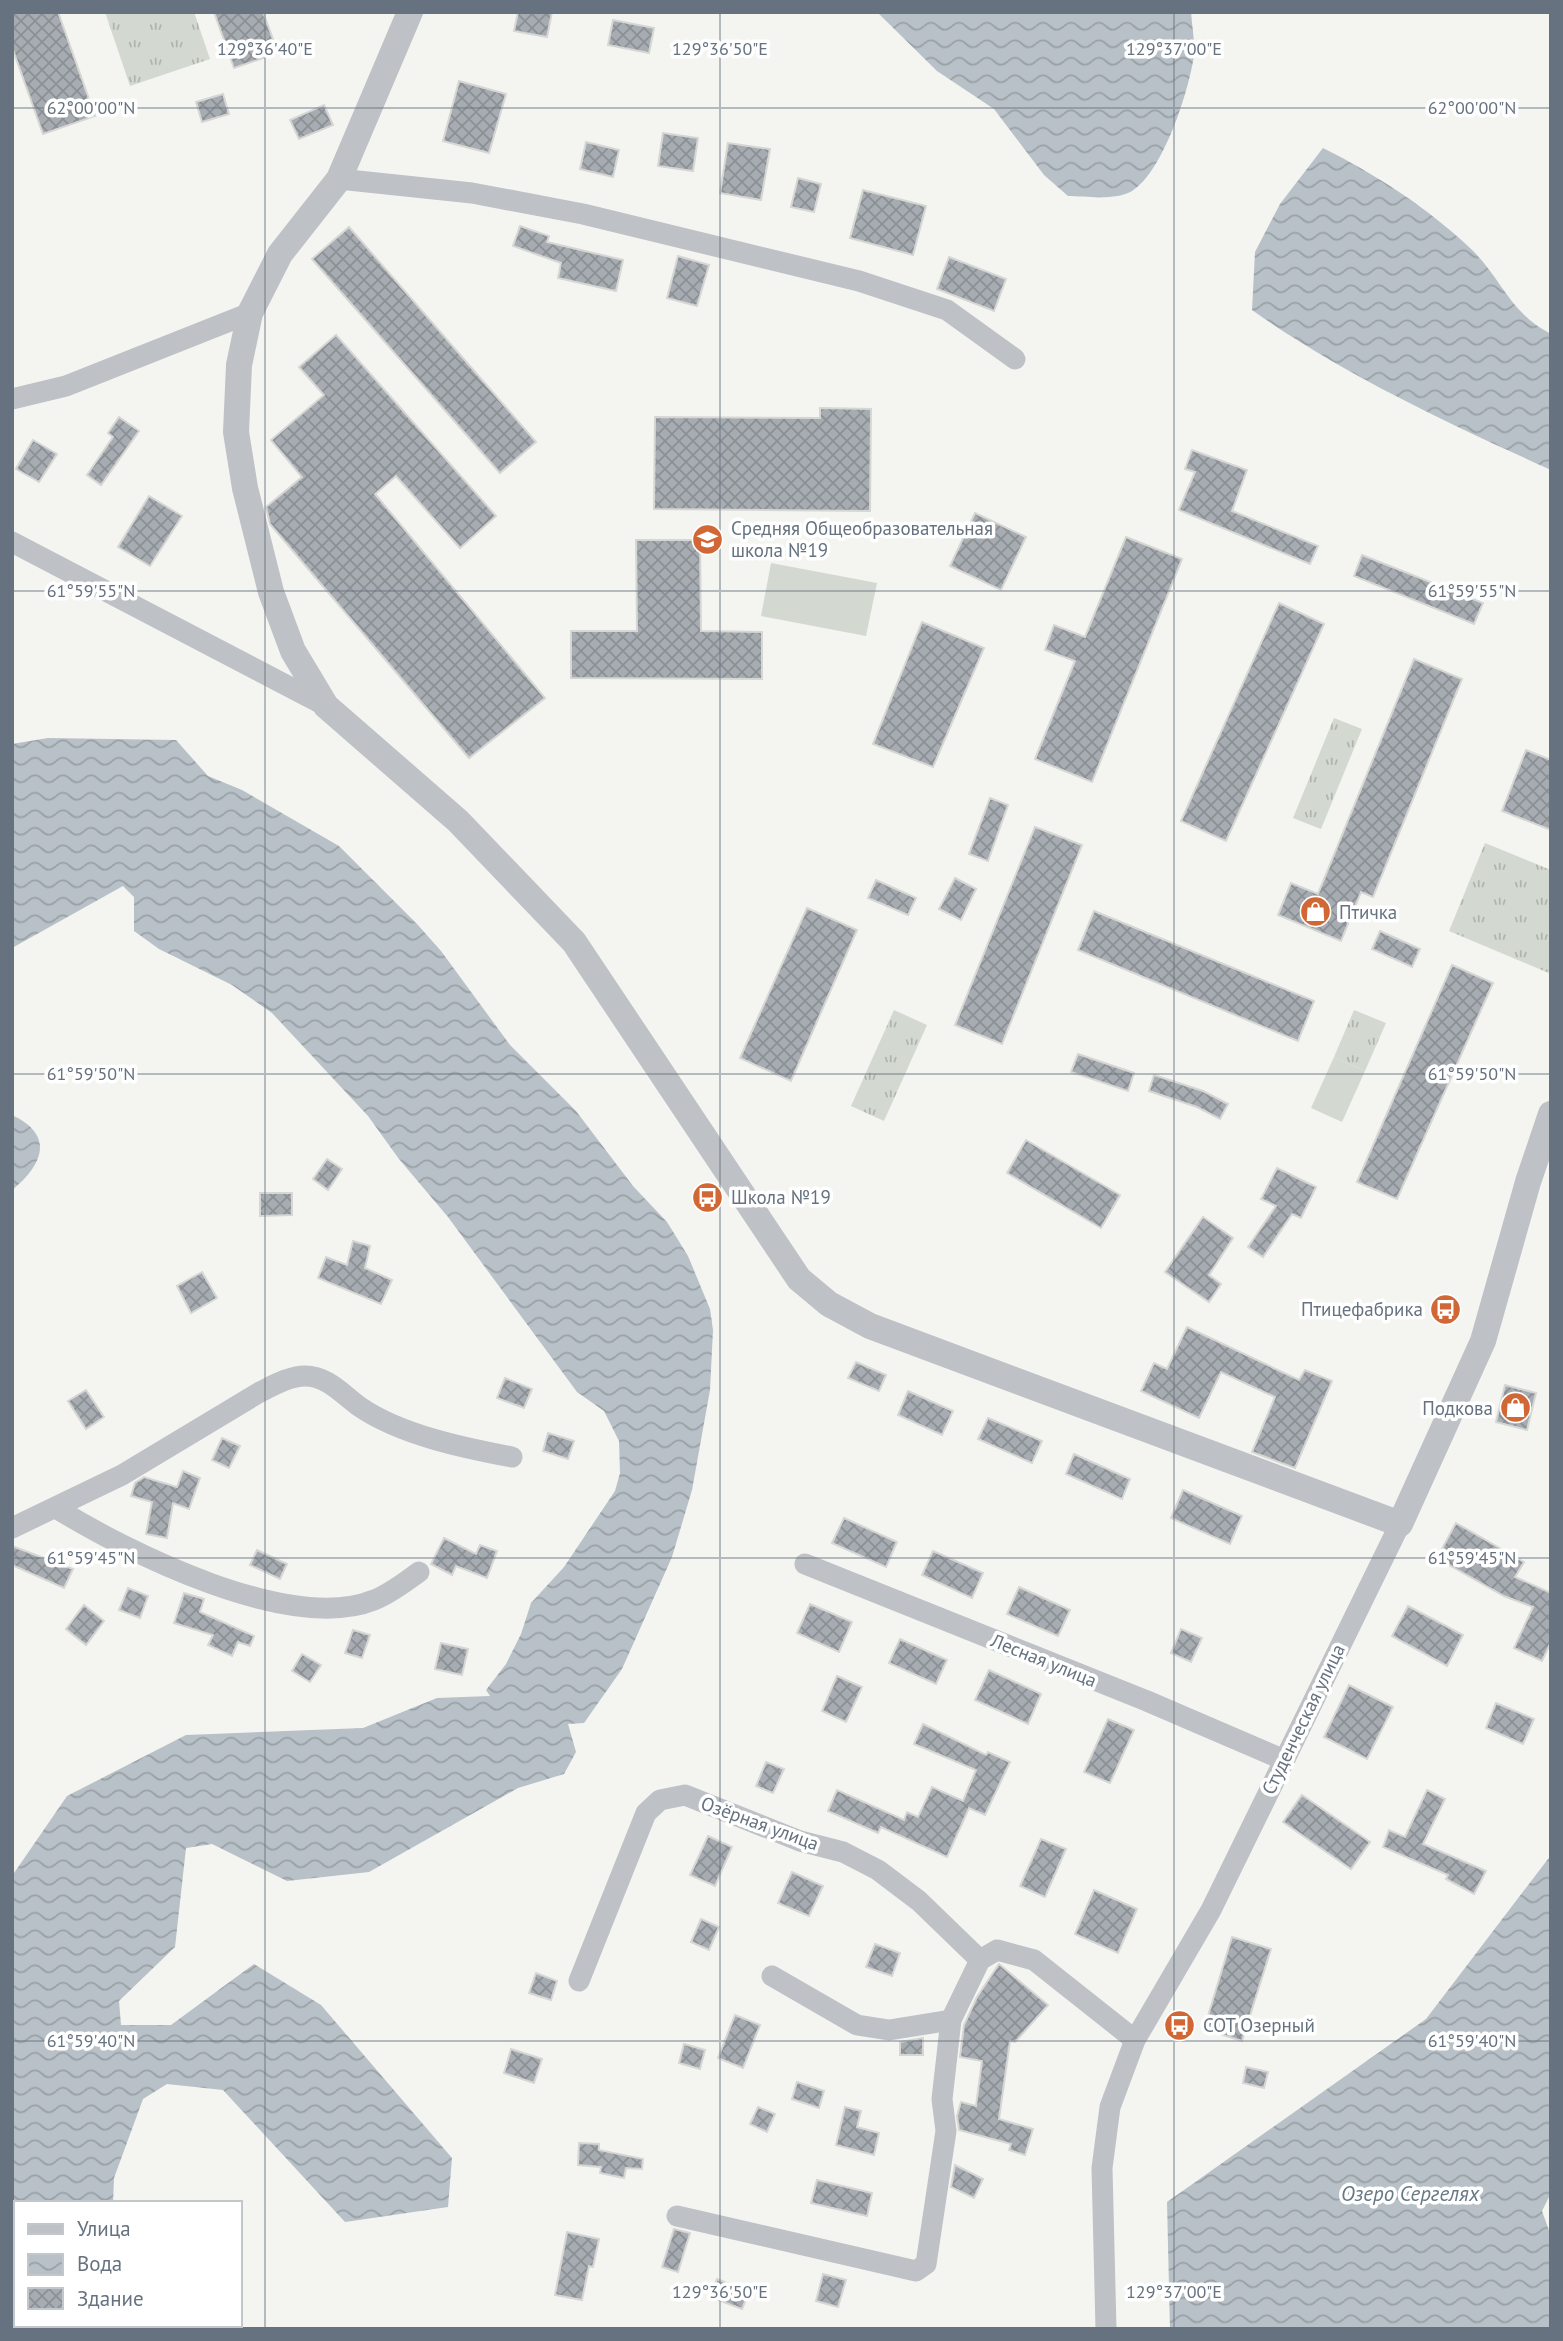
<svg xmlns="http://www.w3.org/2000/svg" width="1563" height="2341" font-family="'PT Sans',sans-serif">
<defs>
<pattern id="grass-tufts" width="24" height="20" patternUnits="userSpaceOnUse" patternTransform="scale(1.75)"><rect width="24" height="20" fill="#d3d9d1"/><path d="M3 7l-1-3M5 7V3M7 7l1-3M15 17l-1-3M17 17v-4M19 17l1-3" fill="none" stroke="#afb4af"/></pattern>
<pattern id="water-waves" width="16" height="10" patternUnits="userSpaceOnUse" patternTransform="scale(1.75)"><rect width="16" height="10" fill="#b8c1c7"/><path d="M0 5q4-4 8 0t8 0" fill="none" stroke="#99a1a7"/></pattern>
<pattern id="building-cross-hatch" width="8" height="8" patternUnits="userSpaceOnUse" patternTransform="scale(1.75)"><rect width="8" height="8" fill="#a6acb1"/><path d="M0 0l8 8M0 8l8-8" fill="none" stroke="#8b9095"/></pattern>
</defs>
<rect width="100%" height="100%" fill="#f4f4f1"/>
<g fill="url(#grass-tufts)">
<polygon points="105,12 194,12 210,59 130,86"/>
<polygon points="1334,718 1362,729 1321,829 1293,818"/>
<polygon points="1485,843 1551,870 1551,974 1449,931"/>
<polygon points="894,1010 927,1025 884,1121 851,1106"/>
<polygon points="1354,1010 1386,1023 1365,1071 1334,1057"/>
</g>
<g fill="#d3d9d1">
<polygon points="771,563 877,583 866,636 761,616"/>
<polygon points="1334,1057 1365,1071 1342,1122 1311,1108"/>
</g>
<g fill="url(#water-waves)">
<path d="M877,12H1191C1192,26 1195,42 1194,55C1189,91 1163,172 1132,191C1115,201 1086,196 1068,196L1044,175L994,109L937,71Z"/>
<path d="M1323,148C1375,174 1428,208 1470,248C1502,278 1509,313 1551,334V470C1448,423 1344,375 1252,310L1255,252L1280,204Z"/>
<polygon points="48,738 176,740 208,776 242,790 339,846 417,924 441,951 510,1045 576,1111 633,1186 667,1222 688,1256 710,1309 713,1330 710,1390 692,1490 672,1557 622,1669 584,1723 568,1724 576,1752 564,1774 518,1788 369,1872 287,1881 212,1844 186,1848 175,1947 119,2001 121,2025 171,2025 254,1964 321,2005 452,2158 448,2207 345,2222 223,2090 167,2084 143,2099 114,2178 113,2203 16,2203 16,2235 12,2222 12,1876 67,1796 186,1735 363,1728 437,1698 490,1696 486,1690 506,1664 521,1634 531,1603 564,1567 615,1491 620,1473 619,1441 604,1411 577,1392 448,1217 399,1159 368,1116 272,1013 232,985 159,949 134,931 134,897 123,886 12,948 12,744"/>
<path d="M12,1115C55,1135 43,1165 12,1190Z"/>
<polygon points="1551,1855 1551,2193 1542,2211 1551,2236 1551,2329 1170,2329 1167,2202 1426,2019"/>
<polygon points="40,2325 166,2325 168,2329 41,2329"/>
</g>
<g fill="url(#building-cross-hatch)" stroke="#d6d6d4" stroke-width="2">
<polygon points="12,12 58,12 95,116 43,134 12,47"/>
<polygon points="214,12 263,12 278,53 234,68"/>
<polygon points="518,12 552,12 547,37 514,31"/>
<polygon points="613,20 654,28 649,53 608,45"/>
<polygon points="459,81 506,94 489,153 443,141"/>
<polygon points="223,94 229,114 202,122 196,102"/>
<polygon points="324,105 333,125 299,139 290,120"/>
<polygon points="663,133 698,138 693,171 658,166"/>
<polygon points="586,142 619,150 613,177 580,169"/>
<polygon points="728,143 770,149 761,200 720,193"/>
<polygon points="798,178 821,184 814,212 791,207"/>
<polygon points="863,190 926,206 913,255 850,238"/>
<polygon points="520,226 549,236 547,242 623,260 616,291 558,278 561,263 513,246"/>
<polygon points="349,227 536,442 500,473 312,259"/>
<polygon points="678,256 709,265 697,306 667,298"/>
<polygon points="949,257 1006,279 994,311 937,289"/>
<polygon points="336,335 496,516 460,548 396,476 375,494 545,698 469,758 270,524 266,507 302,477 271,440 324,395 299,367"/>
<polygon points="820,408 871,409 870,511 654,509 655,417 820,418"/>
<polygon points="119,417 139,431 101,485 87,475 113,437 108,433"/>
<polygon points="33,440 57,454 39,482 16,469"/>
<polygon points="1192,450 1247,470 1232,511 1318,546 1310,564 1179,510 1195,472 1185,469"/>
<polygon points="149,496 182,516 150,566 118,547"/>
<polygon points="975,513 1026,537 1001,590 950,566"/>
<polygon points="1126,537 1182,559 1092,782 1035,759 1075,661 1045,650 1054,625 1085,637"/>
<polygon points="636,540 700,540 701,631 762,632 762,679 571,678 571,631 637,631"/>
<polygon points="1362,555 1483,603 1474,624 1354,576"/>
<polygon points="1279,603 1324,624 1226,841 1181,821"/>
<polygon points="922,622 984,648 933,767 873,744"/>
<polygon points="1414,659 1462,679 1373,897 1361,892 1341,941 1278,915 1291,883 1318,894"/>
<polygon points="1526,750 1551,760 1551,830 1502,811"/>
<polygon points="990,798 1008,805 988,861 969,854"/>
<polygon points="1035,827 1082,845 1002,1044 955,1025"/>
<polygon points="955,878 976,889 961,920 939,909"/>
<polygon points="876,880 916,898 908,915 868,898"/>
<polygon points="807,908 857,930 791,1081 740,1058"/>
<polygon points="1094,911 1314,1001 1298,1041 1078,950"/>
<polygon points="1380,931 1420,949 1412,967 1372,949"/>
<polygon points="1452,965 1493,983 1397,1199 1357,1182"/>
<polygon points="1078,1054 1134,1073 1128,1091 1071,1072"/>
<polygon points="1154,1075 1203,1091 1228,1104 1220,1119 1197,1107 1149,1091"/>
<polygon points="1026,1140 1120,1195 1101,1228 1007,1173"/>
<polygon points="327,1159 342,1169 328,1190 313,1179"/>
<polygon points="1277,1168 1316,1187 1301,1218 1292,1214 1263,1257 1248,1247 1276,1206 1261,1199"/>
<polygon points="260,1193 292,1193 292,1215 260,1216"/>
<polygon points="1203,1217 1233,1238 1209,1275 1221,1284 1209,1302 1165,1272"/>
<polygon points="353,1241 370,1246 365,1268 392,1280 381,1304 318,1278 326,1257 347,1265"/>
<polygon points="202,1272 217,1298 191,1313 177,1286"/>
<polygon points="1187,1327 1299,1380 1305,1370 1332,1381 1295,1468 1252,1452 1275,1397 1221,1372 1199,1418 1141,1391 1154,1363 1167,1369"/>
<polygon points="856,1362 886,1375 879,1391 848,1378"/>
<polygon points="505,1378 532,1389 524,1408 497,1398"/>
<polygon points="1505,1385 1536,1393 1527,1430 1496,1422"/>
<polygon points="86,1390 104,1417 86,1429 68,1401"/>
<polygon points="908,1391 953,1411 942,1435 898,1415"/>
<polygon points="988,1418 1042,1441 1032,1463 978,1439"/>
<polygon points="548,1433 574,1441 568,1459 543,1451"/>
<polygon points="222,1438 240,1446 229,1468 212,1460"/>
<polygon points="1074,1454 1130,1479 1122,1499 1066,1474"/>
<polygon points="183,1471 200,1478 189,1509 173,1503 167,1538 146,1534 152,1502 131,1496 135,1483 144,1477 177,1487"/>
<polygon points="1183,1490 1242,1516 1230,1544 1171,1518"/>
<polygon points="844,1518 897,1542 886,1567 832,1543"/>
<polygon points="1456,1523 1524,1562 1515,1577 1551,1593 1551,1642 1542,1661 1514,1648 1533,1607 1504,1596 1437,1558"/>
<polygon points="444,1538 476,1554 480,1545 497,1551 487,1578 456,1566 452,1575 431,1564"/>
<polygon points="12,1546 73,1569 64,1588 12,1565"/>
<polygon points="257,1550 287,1564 280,1579 250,1565"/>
<polygon points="933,1551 983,1573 972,1598 922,1575"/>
<polygon points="1019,1587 1070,1610 1058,1636 1007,1614"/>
<polygon points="128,1588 148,1596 140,1618 119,1610"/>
<polygon points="184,1593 204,1599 200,1612 254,1636 250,1646 238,1642 232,1656 208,1645 213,1635 174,1623"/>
<polygon points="810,1604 852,1622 839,1652 797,1633"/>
<polygon points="84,1605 104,1621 86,1645 66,1629"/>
<polygon points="1408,1606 1463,1635 1447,1666 1392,1636"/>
<polygon points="1181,1629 1202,1638 1191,1662 1171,1653"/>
<polygon points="353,1630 370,1635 362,1658 345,1653"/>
<polygon points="900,1639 947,1660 936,1684 889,1663"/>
<polygon points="441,1643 468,1649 462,1675 435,1669"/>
<polygon points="302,1654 321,1665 310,1682 292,1671"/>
<polygon points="989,1670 1041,1694 1028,1724 975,1700"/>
<polygon points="837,1676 862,1687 846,1722 822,1711"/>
<polygon points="1349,1685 1393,1707 1367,1759 1324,1737"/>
<polygon points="1496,1703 1534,1719 1523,1744 1486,1728"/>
<polygon points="1108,1719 1134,1730 1110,1783 1084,1772"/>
<polygon points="923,1724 986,1755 988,1752 1010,1762 985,1815 969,1808 947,1857 881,1827 878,1833 828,1811 837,1790 904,1820 907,1812 918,1817 932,1787 963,1801 976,1770 914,1744"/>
<polygon points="766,1762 784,1769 773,1793 756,1786"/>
<polygon points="1427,1790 1445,1799 1423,1844 1486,1871 1474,1894 1446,1879 1448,1875 1383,1847 1389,1830 1405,1837"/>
<polygon points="1302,1795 1370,1842 1351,1869 1283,1822"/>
<polygon points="708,1836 732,1847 715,1886 690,1875"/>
<polygon points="1041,1839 1066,1849 1045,1897 1020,1886"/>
<polygon points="792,1872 823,1886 809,1916 778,1903"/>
<polygon points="1094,1890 1137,1909 1118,1953 1075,1934"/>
<polygon points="701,1919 719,1927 709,1950 691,1942"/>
<polygon points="1232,1937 1271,1949 1242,2041 1204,2029"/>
<polygon points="875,1944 900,1953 892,1976 866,1967"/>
<polygon points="999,1964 1048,2005 1015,2042 1010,2041 999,2119 1033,2129 1025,2155 1009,2150 1011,2144 959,2130 957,2116 961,2102 976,2106 982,2061 960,2057 964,2025 977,1997"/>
<polygon points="536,1973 557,1981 551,2000 529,1993"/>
<polygon points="735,2015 760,2025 743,2068 718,2058"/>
<polygon points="923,2038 923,2055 900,2055 900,2042"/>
<polygon points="684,2044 705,2050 700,2069 679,2063"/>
<polygon points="511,2049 542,2059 534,2083 504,2073"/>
<polygon points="1246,2067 1268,2072 1264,2088 1243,2083"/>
<polygon points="797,2082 824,2091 819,2108 792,2099"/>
<polygon points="758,2107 775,2114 767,2132 750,2124"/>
<polygon points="845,2107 861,2111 857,2127 879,2133 874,2155 836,2145"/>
<polygon points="579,2143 599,2144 599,2150 643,2159 642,2169 626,2168 624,2178 600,2173 601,2167 578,2165"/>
<polygon points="955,2165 983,2179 974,2198 951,2187"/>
<polygon points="817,2180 872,2193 867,2216 811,2203"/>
<polygon points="674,2229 690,2233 678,2272 662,2267"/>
<polygon points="567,2232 599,2239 593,2267 589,2266 582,2300 555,2295"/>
<polygon points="823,2274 846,2280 838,2307 816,2301"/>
<polygon points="717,2279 749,2292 742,2309 710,2297"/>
</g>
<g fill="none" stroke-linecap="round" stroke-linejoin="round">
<g stroke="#bec1c5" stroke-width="21">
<polyline points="339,179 472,193 583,214 859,281 947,310 1015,359"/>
<polyline points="12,399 66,386 250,313"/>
<polyline points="12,542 326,706"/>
<path d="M56,1508C127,1552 290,1634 374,1600C390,1594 405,1582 419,1572"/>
<path d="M12,1528L122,1475L260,1392C274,1385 290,1376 305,1376C328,1376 343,1395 360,1407C401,1435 464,1448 512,1457"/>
<polyline points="805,1564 1147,1701 1282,1759"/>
<polyline points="772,1976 857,2025 889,2030 951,2020"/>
<polyline points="579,1981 646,1813 660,1800 685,1795 800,1841 843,1852 878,1870 919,1901 980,1960"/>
<polyline points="677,2216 916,2271 926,2264 946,2131 942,2099 951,2020 980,1960 997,1950 1034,1960 1135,2040"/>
<polyline points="1106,2329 1102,2168 1110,2107 1135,2040 1211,1910 1400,1524"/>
</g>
<polyline stroke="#bec1c5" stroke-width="26" points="410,12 339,179 280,254 250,313 239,365 236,432 245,488 271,592 293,651 326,706 458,821 574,942 799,1279 829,1304 870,1326 1400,1524 1483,1341 1528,1182 1551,1114"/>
</g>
<path fill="none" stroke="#66727f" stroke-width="2" stroke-opacity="0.45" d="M265,12V2329M720,12V2329M1174,12V2329M12,108H1551M12,591H1551M12,1074H1551M12,1558H1551M12,2041H1551"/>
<defs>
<symbol id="school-disc" viewBox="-11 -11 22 22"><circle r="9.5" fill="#d16735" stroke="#fff"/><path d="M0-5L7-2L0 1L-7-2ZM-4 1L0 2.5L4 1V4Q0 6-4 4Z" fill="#fff"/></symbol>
<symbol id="shop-disc" viewBox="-11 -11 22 22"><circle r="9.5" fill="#d16735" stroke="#fff"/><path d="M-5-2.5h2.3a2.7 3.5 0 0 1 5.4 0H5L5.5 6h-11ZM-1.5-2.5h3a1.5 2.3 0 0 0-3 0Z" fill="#fff"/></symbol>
<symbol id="bus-disc" viewBox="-11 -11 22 22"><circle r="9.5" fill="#d16735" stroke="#fff"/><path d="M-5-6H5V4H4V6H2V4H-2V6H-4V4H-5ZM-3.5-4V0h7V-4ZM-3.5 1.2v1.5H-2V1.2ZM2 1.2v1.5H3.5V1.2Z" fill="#fff"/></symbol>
</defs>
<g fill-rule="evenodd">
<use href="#school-disc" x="690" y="522" width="35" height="35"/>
<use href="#shop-disc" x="1298" y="894" width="35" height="35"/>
<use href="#bus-disc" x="690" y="1180" width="35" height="35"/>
<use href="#bus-disc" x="1428" y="1292" width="35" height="35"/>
<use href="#shop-disc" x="1498" y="1390" width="35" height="35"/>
<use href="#bus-disc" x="1162" y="2008" width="35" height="35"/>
</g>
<g text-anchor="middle" stroke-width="7" stroke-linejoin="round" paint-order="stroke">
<g font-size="19" fill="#66727f" stroke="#fff" text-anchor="start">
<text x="731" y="535">Средняя Общеобразовательная<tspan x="731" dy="22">школа №19</tspan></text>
<text x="1339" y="919">Птичка</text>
<text x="731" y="1204">Школа №19</text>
<text x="1423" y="1316" text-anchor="end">Птицефабрика</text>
<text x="1493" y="1415" text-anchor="end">Подкова</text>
<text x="1203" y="2032">СОТ Озерный</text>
</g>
<g font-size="19" fill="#66727f" stroke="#fff">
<text transform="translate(1044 1660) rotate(22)" y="7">Лесная улица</text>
<text transform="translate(1303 1719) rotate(-64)" y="7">Студенческая улица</text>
<text transform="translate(760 1823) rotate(20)" y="7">Озёрная улица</text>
</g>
<g font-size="21" font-style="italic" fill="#677983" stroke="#fff">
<text x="1410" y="2201">Озеро Сергелях</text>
</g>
</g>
<g font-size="18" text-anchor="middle" fill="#66727f" stroke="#fff" stroke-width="7" stroke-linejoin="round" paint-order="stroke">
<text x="265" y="55">129°36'40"E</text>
<text x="720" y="55">129°36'50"E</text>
<text x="1174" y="55">129°37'00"E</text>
<text x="91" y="114">62°00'00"N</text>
<text x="1472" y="114">62°00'00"N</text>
<text x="91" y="597">61°59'55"N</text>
<text x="1472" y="597">61°59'55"N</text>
<text x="91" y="1080">61°59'50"N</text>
<text x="1472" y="1080">61°59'50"N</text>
<text x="91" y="1564">61°59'45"N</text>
<text x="1472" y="1564">61°59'45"N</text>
<text x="91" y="2047">61°59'40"N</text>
<text x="1472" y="2047">61°59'40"N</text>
<text x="720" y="2298">129°36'50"E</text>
<text x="1174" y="2298">129°37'00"E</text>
</g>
<rect width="1563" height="2341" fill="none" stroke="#66727f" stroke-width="28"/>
<rect x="14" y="2201" width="228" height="126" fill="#ffffff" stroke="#c2c7cc" stroke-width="2"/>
<rect x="28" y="2224" width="35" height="10" fill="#bec1c5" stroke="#c2c7cc" stroke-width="2"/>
<text x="77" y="2236" font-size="21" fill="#66727f">Улица</text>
<rect x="28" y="2254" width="35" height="21" fill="url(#water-waves)" stroke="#c2c7cc" stroke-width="2"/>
<text x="77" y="2271" font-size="21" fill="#66727f">Вода</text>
<rect x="28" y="2288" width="35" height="21" fill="url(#building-cross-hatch)" stroke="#c2c7cc" stroke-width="2"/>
<text x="77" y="2306" font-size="21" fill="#66727f">Здание</text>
</svg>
